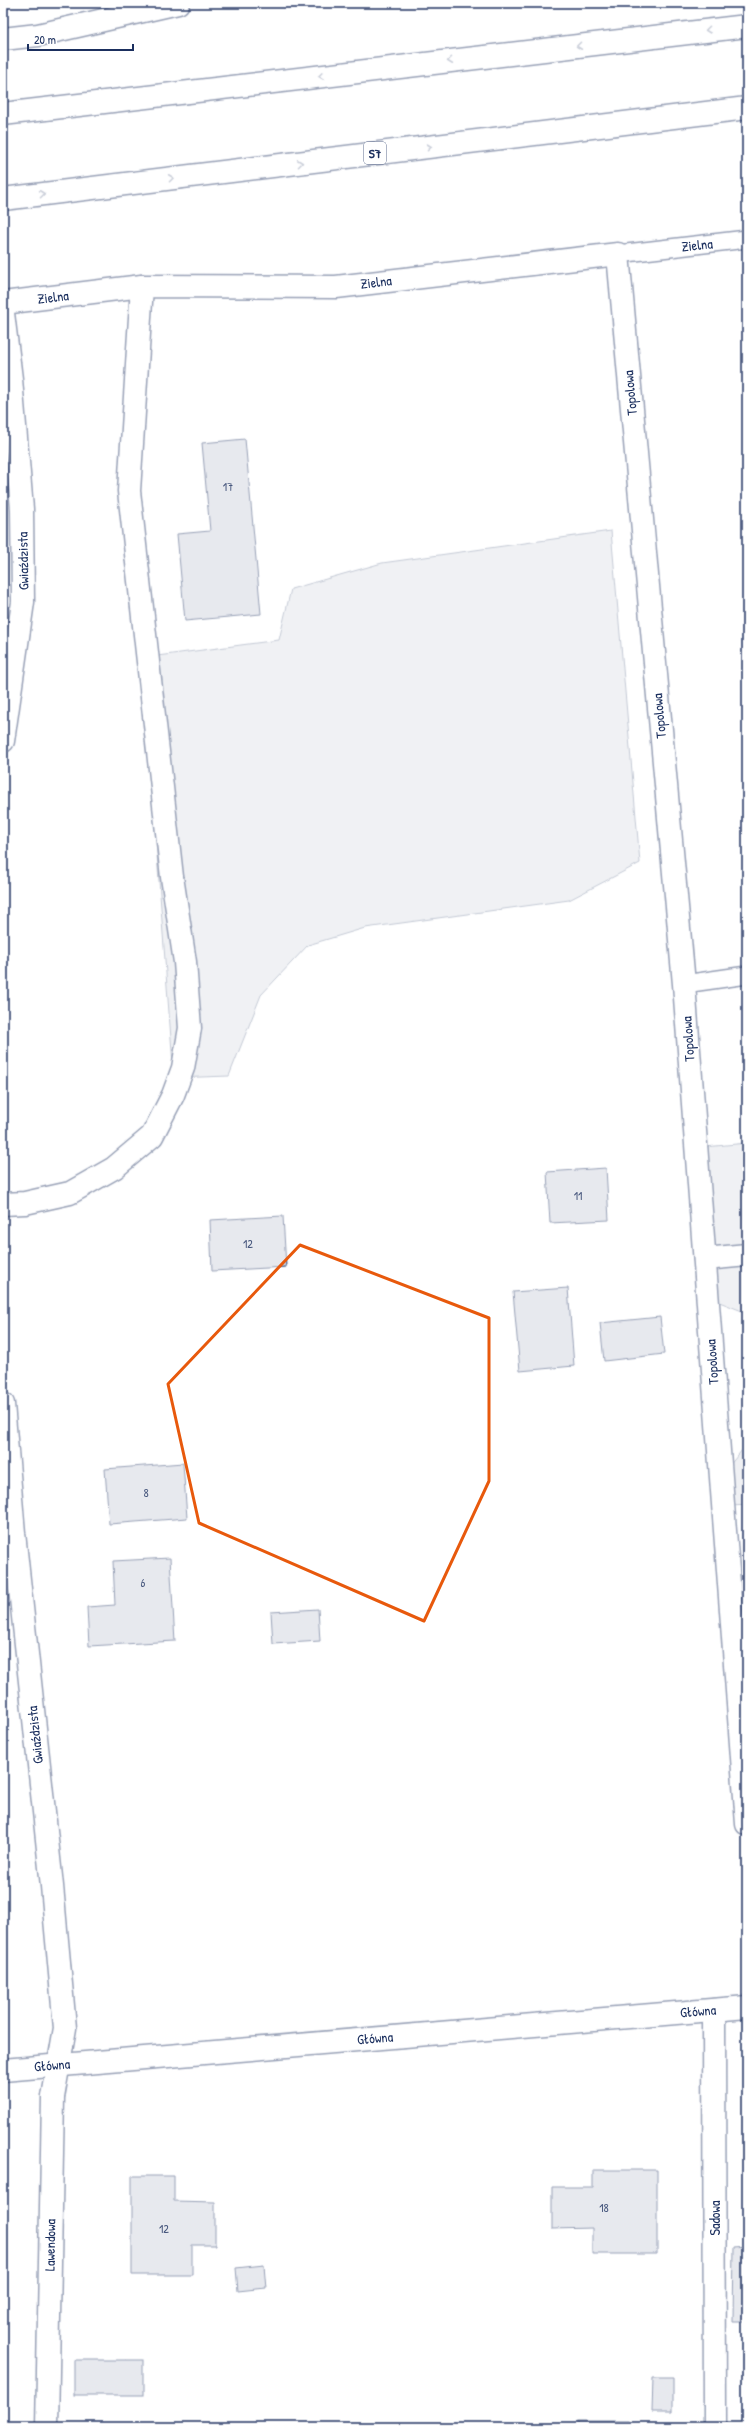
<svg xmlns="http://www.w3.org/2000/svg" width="750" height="2430" font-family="'Patrick Hand',sans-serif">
<rect width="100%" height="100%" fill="#fff"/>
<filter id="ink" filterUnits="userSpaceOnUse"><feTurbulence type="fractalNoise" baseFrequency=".025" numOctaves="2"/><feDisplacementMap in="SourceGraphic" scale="8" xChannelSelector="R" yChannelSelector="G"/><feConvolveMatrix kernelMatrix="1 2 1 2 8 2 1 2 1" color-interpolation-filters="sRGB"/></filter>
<g filter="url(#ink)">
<g fill="#dee1e7" stroke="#7c88a2">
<polygon points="611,531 640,863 569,900 365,928 308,945 261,995 229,1076 174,1078 142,658 279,640 291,589 382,563"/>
<polygon points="747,1143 747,1313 717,1301 705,1147"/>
<polygon points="747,1444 747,1505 732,1506 729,1466"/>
</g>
<g fill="#caceda" stroke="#1b2f5e">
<polygon points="245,439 261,614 185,621 177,534 210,531 202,443"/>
<polygon points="606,1168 609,1220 550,1223 547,1172"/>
<polygon points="283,1216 286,1267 212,1271 210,1220"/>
<polygon points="568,1288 574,1366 520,1371 513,1292"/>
<polygon points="660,1317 664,1354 604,1361 600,1323"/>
<polygon points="183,1463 187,1518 109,1524 105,1469"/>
<polygon points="170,1558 175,1641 89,1646 87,1607 115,1605 113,1561"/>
<polygon points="318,1609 320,1641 273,1644 271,1612"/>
<polygon points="593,2170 657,2170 657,2254 592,2254 592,2228 552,2229 552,2187 593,2187"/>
<polygon points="132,2176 174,2176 174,2201 215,2202 215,2245 192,2245 192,2275 132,2275"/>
<polygon points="747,2246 747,2321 733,2321 734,2247"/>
<polygon points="264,2265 266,2288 238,2291 236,2268"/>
<rect x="74" y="2360" width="69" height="35"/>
<polygon points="653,2378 673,2378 673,2412 652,2412"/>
<rect x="578" y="2421" width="49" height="6"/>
</g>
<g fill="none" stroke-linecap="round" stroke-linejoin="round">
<defs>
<g id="service">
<polyline points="618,254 747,239"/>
<polyline points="684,984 747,975"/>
</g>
<g id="minor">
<polyline points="3,39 38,35 178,3"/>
<polyline points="3,303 142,286 336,287 618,254 684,984 747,1824"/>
<polyline points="3,313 11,379 22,509 23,602 3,741"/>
<polyline points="3,1204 25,1203 70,1193 114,1168 152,1136 173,1095 183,1068 190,1028 185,962 172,877 129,491 142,286"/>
<polyline points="705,1259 747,1255"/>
<polyline points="3,1404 14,1533 52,1886 65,2028 53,2097 47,2427"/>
<polyline points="714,2010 715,2427"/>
</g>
<polyline id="secondary" points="3,2070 747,2007"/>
<g id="motorway">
<polyline points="3,114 747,26"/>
<polyline points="3,199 747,108"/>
</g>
</defs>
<use href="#service" stroke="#1b2f5e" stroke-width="20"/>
<use href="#minor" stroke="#1b2f5e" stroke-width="25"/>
<use href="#secondary" stroke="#1b2f5e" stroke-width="25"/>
<use href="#motorway" stroke="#1b2f5e" stroke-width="25"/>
<use href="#service" stroke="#fff" stroke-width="17"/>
<use href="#minor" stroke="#fff" stroke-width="22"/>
<use href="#secondary" stroke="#fff" stroke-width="22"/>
<use href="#motorway" stroke="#fff" stroke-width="22"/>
</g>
<defs><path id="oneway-chevron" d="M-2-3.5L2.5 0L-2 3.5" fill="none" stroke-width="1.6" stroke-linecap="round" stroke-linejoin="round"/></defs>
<g stroke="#8d97ae">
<use href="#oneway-chevron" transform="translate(708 30) rotate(173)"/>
<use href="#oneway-chevron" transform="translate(579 46) rotate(173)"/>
<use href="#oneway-chevron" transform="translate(450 61) rotate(173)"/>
<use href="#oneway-chevron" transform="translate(321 76) rotate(173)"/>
<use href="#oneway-chevron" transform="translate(429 147) rotate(-7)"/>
<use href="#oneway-chevron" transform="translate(300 163) rotate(-7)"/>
<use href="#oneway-chevron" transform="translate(171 178) rotate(-7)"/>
<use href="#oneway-chevron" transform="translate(42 194) rotate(-7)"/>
</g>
</g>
<path d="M0 0H750V2430H0ZM300,1245L489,1318V1481L424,1621L199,1523L168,1384Z" fill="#fff" fill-opacity=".55" fill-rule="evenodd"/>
<path fill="none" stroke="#e8590c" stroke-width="3" stroke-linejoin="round" d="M300,1245L489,1318V1481L424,1621L199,1523L168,1384Z"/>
<g text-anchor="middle" stroke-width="3" stroke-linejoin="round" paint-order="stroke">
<g font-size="12" fill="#47577d">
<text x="228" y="491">17</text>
<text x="578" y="1200">11</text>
<text x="248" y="1248">12</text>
<text x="146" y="1497">8</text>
<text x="143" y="1587">6</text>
<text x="604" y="2212">18</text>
<text x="164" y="2233">12</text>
</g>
<rect fill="#fff" stroke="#5f6d8e" stroke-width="1" x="364" y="142" width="22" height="22" rx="3"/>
<g font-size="13" font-weight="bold" fill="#1b2f5e">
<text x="375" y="158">S7</text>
</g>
<g font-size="14" fill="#1b2f5e" stroke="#fff">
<text transform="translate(697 245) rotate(-6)" y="5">Zielna</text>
<text transform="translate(376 282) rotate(-7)" y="5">Zielna</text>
<text transform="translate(53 297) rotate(-7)" y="5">Zielna</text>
<text transform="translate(630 393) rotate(-95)" y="5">Topolowa</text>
<text transform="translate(23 561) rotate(-91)" y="5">Gwiaździsta</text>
<text transform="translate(659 716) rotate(-95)" y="5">Topolowa</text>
<text transform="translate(688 1039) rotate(-94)" y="5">Topolowa</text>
<text transform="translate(712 1362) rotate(-94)" y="5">Topolowa</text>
<text transform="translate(35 1735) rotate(-96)" y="5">Gwiaździsta</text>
<text transform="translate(698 2011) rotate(-5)" y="5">Główna</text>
<text transform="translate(375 2038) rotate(-5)" y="5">Główna</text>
<text transform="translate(52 2065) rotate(-5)" y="5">Główna</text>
<text transform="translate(715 2218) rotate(-90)" y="5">Sadowa</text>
<text transform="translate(50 2245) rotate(-89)" y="5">Lawendowa</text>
</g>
</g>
<rect width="750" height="2430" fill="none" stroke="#fff" stroke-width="16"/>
<rect x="8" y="8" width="734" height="2414" fill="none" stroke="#1b2f5e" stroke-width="1.5" filter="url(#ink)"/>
<path d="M28 44v6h105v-6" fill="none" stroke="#1b2f5e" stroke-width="2"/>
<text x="34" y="44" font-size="12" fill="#1b2f5e" stroke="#ffffff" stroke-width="3" paint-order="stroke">20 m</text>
</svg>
